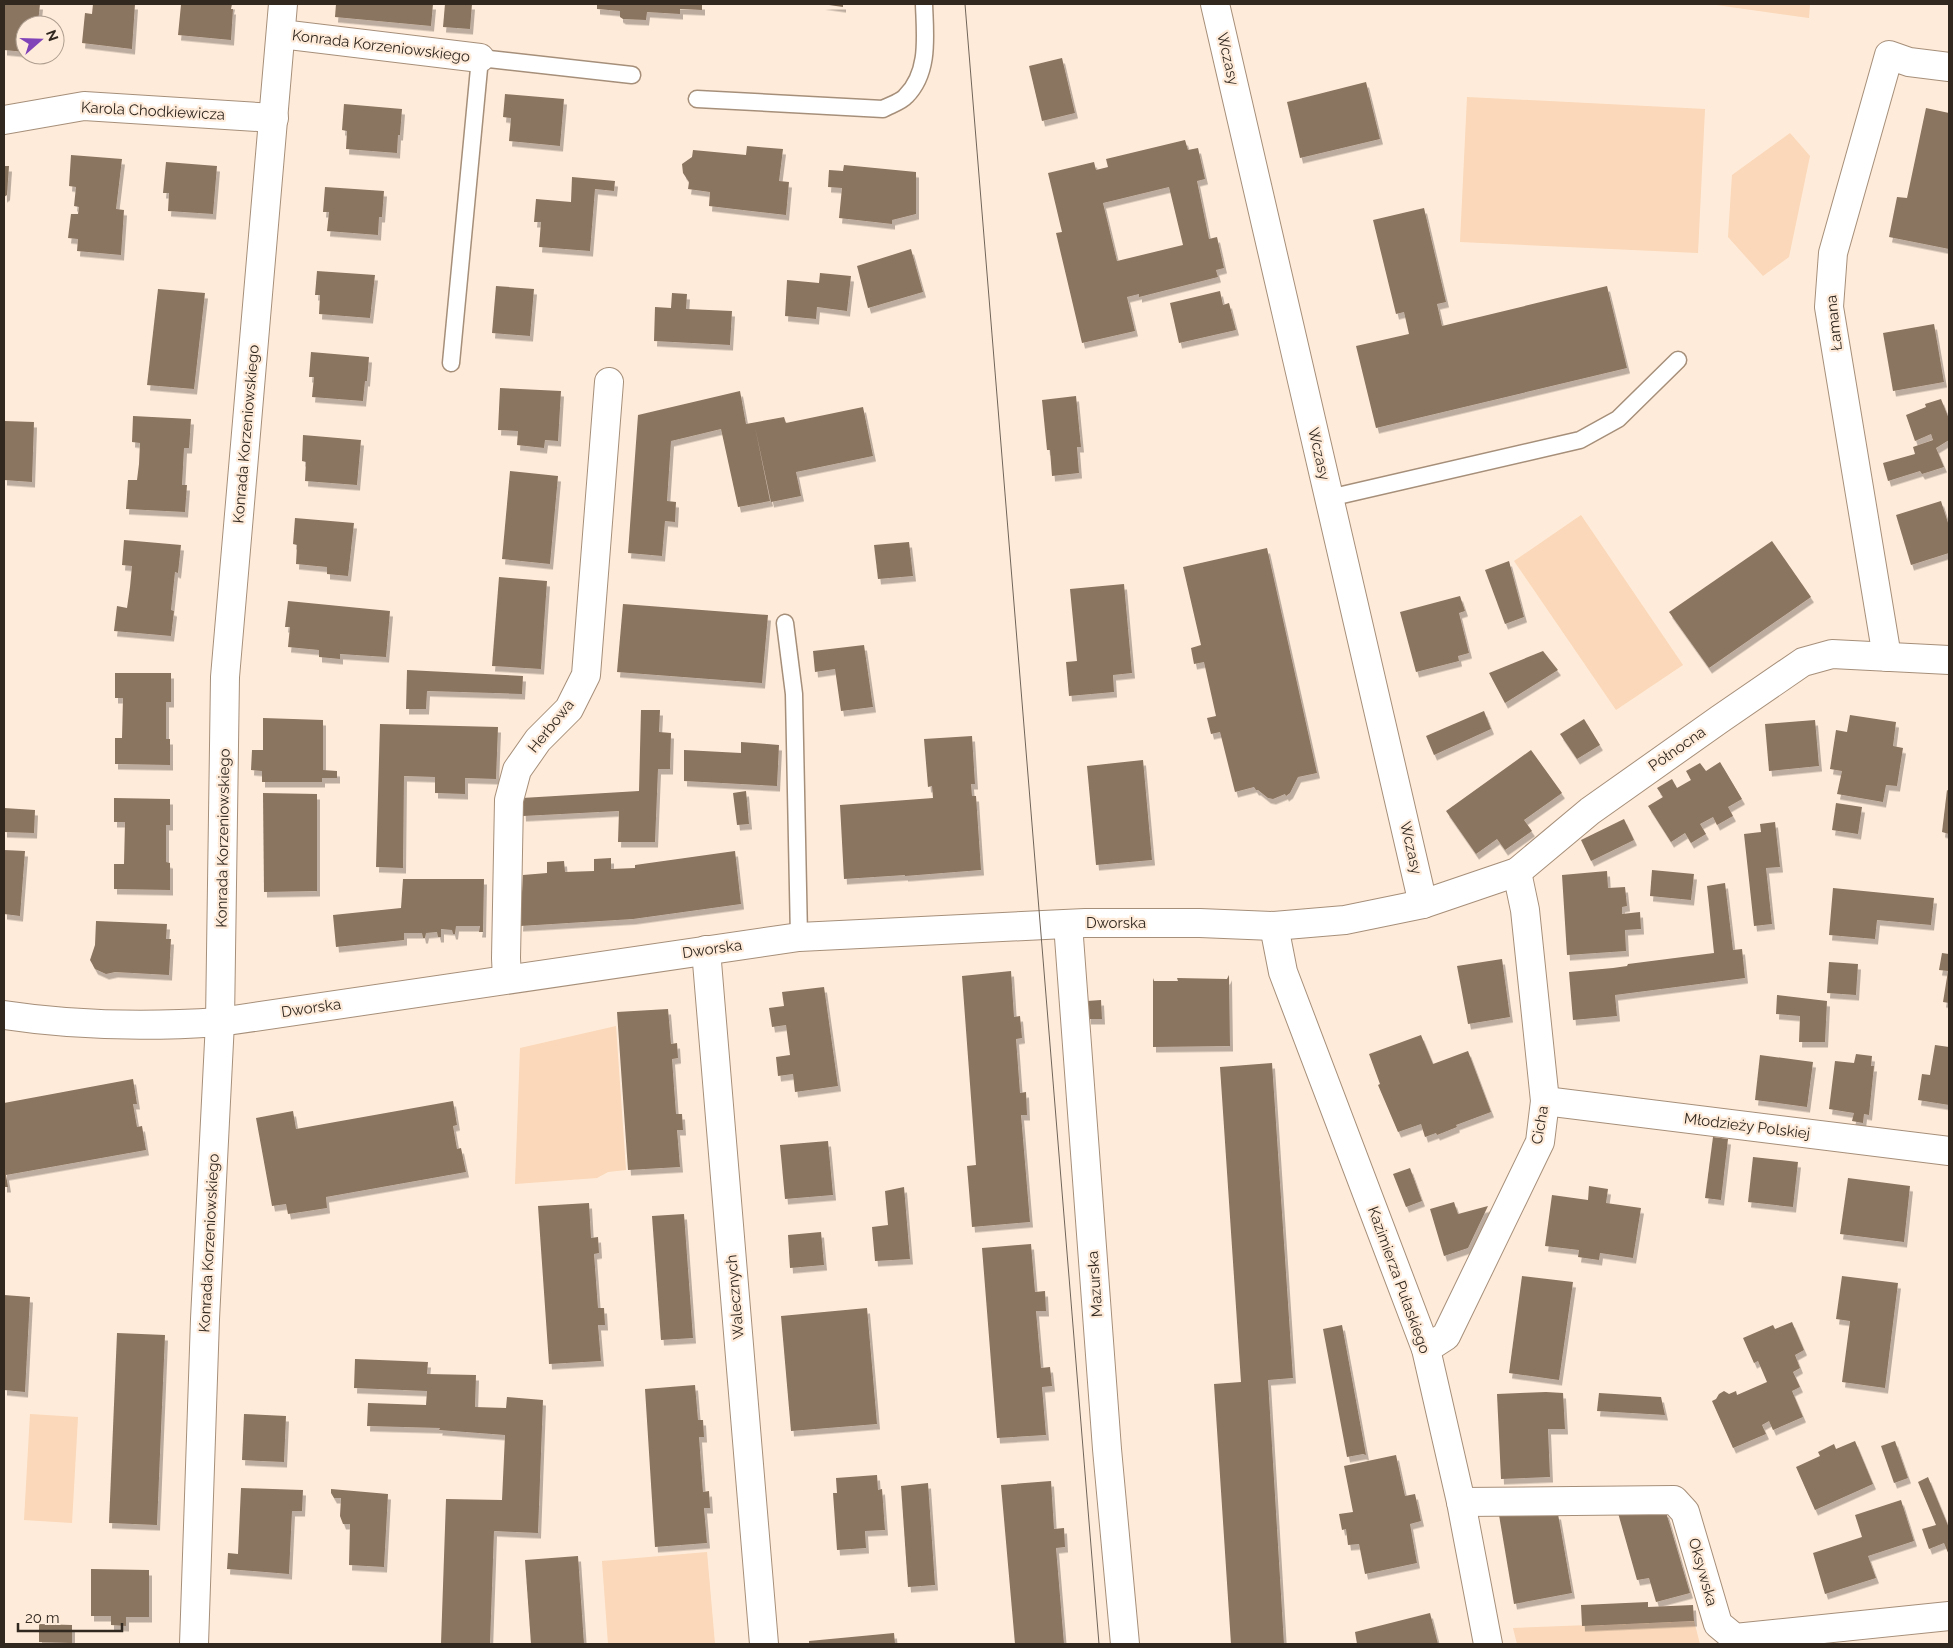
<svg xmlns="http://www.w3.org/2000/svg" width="1953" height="1648" font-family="Raleway,sans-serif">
<defs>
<filter id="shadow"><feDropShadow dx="3" dy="5.5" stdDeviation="0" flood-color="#0004"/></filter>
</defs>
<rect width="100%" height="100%" fill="#ffebd9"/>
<g fill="#fad8b9">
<polygon points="1709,4 1810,4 1809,18"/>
<polygon points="1467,97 1705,109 1698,253 1460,242"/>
<polygon points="1790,133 1810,156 1789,257 1763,276 1728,237 1732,175"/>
<polygon points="1581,515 1683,665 1616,710 1514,561"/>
<polygon points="616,1026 626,1170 608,1172 597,1178 515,1184 520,1048"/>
<polygon points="30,1414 78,1417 72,1523 24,1520"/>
<polygon points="707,1552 715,1644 608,1644 602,1561"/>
<polygon points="1694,1621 1700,1644 1517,1644 1513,1628"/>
</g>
<g fill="#8a7460" fill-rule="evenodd" filter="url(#shadow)">
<polygon points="4,4 40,4 38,23 40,23 40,25 25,25 25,52 4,50"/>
<polygon points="93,4 135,4 132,49 82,43 85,13 92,14"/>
<polygon points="187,4 232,4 231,9 233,9 231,40 178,35 181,5 187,5"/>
<polygon points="336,4 433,4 431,26 335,17"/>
<polygon points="445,4 472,4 470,29 443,27"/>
<polygon points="597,4 702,4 702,10 680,9 680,14 647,12 646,20 623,19 620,17 620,11 597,9"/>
<polygon points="822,4 843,4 843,7"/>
<polygon points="1062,58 1075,113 1042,121 1029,66"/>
<polygon points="1366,82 1380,139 1300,158 1287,102"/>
<polygon points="505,94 564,99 560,146 509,141 511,118 503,117"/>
<polygon points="344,104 402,109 400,135 398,135 397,153 346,149 347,131 342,130"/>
<polygon points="1926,108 1949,113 1949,249 1889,237 1897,197 1907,198"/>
<path d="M1185,140L1188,150L1198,148L1205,179L1197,181L1209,239L1217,237L1224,268L1216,270L1218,277L1139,297V294L1127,297L1135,331L1082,343L1056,233L1062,232L1048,173L1094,162L1096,170L1108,167L1106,159ZM1169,187L1183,245L1117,261L1103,203Z"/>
<polygon points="747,146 783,149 779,181 789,182 786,215 709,206 710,192 688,189 689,182 683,173 682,164 692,157 693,150 746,155"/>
<polygon points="71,155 122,159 116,209 124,210 121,255 77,251 78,239 68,238 71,214 78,214 79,207 74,206 76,187 69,186"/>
<polygon points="166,162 217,166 213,214 168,211 169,193 163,193"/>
<polygon points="844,165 916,172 916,214 892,220 892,224 839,218 842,188 828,187 829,170 843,171"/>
<polygon points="4,166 9,166 7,195 4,197"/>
<polygon points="572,177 615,181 614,191 595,189 590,251 539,247 541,222 534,222 536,199 571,202"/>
<polygon points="325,187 384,191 382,217 379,217 378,235 327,231 329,212 323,212"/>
<polygon points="1424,208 1446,302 1437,304 1442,326 1607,286 1627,368 1376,428 1356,346 1409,334 1404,312 1396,314 1373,220"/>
<polygon points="911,249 923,292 868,308 857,266"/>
<polygon points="317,271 375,275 370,318 319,314 320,295 315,295"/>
<polygon points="820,273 851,276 847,311 817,307 816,319 785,316 787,280 819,283"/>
<polygon points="496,286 534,289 530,336 492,333"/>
<polygon points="158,289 205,293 194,389 147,385"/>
<polygon points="1220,291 1223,305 1229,303 1236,330 1179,343 1170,303"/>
<polygon points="672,293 687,294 686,309 732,311 730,345 654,341 655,307 671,308"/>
<polygon points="1934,324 1944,382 1893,391 1883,333"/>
<polygon points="311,352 369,357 367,381 365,381 363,401 312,397 314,377 309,377"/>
<polygon points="500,388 561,391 558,441 545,440 544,448 517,445 518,431 498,430"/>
<polygon points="740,391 746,424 784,417 786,423 863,407 873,456 796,472 801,496 771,502 755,427 770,501 738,507 721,429 671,441 667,501 676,502 675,522 665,521 662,556 628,553 638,415"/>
<polygon points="1076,396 1081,447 1077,447 1079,473 1052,476 1050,450 1047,450 1042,400"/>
<polygon points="1941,399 1949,419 1949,440 1936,448 1944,467 1922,474 1920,471 1888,481 1883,463 1915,454 1913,447 1933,440 1931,434 1915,441 1906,415 1926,407 1925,404"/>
<polygon points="133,416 191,419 189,448 184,448 182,485 187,485 185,512 126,509 128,480 137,480 139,464 140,443 132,442"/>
<polygon points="4,421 34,422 32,482 4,480"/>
<polygon points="303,435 361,440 357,485 305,481 306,462 302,461"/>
<polygon points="510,471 558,476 550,564 502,559"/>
<polygon points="1941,501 1949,526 1949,553 1911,565 1896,515"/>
<polygon points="295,518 354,523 348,576 327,574 327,567 296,564 297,545 293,544"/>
<polygon points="124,540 181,545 178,573 175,572 171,610 174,611 171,636 114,631 117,606 127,608 130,587 132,566 122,565"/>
<polygon points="1772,541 1811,597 1709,668 1669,612"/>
<polygon points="909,542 913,576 878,579 874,545"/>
<polygon points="1267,548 1317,773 1298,777 1290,793 1286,796 1285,794 1273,799 1268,798 1258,790 1256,790 1254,787 1235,792 1220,732 1211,734 1207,718 1216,716 1204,662 1194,664 1191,648 1201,645 1183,567"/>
<polygon points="1509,561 1524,617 1505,624 1485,570"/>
<polygon points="499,577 547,581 541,669 492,666"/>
<polygon points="1124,584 1132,673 1113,675 1114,692 1069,696 1066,662 1077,661 1070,589"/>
<polygon points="1460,596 1465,611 1459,613 1469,653 1458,656 1459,661 1416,672 1400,612"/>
<polygon points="288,601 390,611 386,657 340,654 340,659 319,657 319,650 288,647 290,627 285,627"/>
<polygon points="623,604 768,615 762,683 617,672"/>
<polygon points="864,645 873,707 841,711 835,669 815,672 813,651"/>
<polygon points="1543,651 1558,670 1505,703 1489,673"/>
<polygon points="407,670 523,676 522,694 427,691 426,709 406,709"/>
<polygon points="115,673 171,673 171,702 166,702 166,739 170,739 170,765 115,764 115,738 122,738 123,698 115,698"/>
<polygon points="641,710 660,710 659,732 671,733 670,769 658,769 655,842 618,842 619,811 523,816 522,798 639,791"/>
<polygon points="1484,711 1491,729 1434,755 1426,736"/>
<polygon points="1850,715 1896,722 1893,746 1903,748 1897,786 1886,785 1883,802 1837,794 1842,771 1830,769 1836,730 1847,732"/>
<polygon points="263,718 323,720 323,770 337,771 337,778 322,778 322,782 262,782 262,771 251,770 252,750 263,750"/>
<polygon points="1584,719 1600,745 1577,759 1560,734"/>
<polygon points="1815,720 1819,766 1769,771 1765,724"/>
<polygon points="380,724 498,727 496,779 465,778 465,794 435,793 435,777 404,776 403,868 376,867"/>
<polygon points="972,736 975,784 971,784 972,796 976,796 981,870 905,876 905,875 844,879 840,805 933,798 932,786 928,787 924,739"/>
<polygon points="741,742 779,745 777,786 684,781 684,750 741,753"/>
<polygon points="1531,750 1562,793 1524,820 1532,831 1505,850 1497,839 1476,854 1446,811"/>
<polygon points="1143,760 1152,860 1096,865 1087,766"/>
<polygon points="1720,762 1742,799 1728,807 1733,816 1717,825 1713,817 1700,824 1706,834 1691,843 1685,833 1671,842 1648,806 1663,797 1657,788 1672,779 1677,788 1691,780 1686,771 1700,763 1706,771"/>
<polygon points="1947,790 1949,791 1949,834 1942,832"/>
<polygon points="746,791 749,824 737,825 733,793"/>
<polygon points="263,793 317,794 317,891 264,892"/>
<polygon points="114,798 170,799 170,825 166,825 166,862 170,863 170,890 114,889 114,864 124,864 125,822 114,822"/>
<polygon points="1836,803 1862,807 1858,834 1832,830"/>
<polygon points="4,808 35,810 34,833 4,832"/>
<polygon points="1624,819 1634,840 1591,861 1581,840"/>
<polygon points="1775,822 1780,867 1766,868 1772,924 1754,926 1744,834 1761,832 1760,824"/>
<polygon points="4,850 25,851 20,916 4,914"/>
<polygon points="735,851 741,904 633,919 520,926 523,875 547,873 547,862 564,861 565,872 594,871 594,859 611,858 611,869 635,868 635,865"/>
<polygon points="1652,870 1694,874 1691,900 1650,896"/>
<polygon points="1607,871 1608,888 1625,887 1627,906 1622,907 1622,914 1640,912 1641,929 1625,930 1626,951 1567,955 1562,875"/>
<polygon points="403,879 484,879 483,932 479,932 480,926 456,926 455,934 453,934 452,930 441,929 441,937 438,937 437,932 426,933 425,938 423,938 422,933 404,933 404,940 336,947 333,915 401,908"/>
<polygon points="1725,883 1733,950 1742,949 1745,978 1615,995 1617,1016 1573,1020 1569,972 1613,968 1627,966 1628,964 1714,953 1707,886"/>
<polygon points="1833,888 1934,898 1931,925 1877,920 1875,939 1829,935"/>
<polygon points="96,921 167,924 166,939 171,939 169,975 115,972 106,974 95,969 90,960 95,945"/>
<polygon points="1942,953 1949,954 1949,1003 1943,1002 1948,971 1939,970"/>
<polygon points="1502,959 1510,1017 1468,1024 1457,966"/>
<polygon points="1829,962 1858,964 1856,995 1827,993"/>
<polygon points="1011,971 1014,1017 1020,1016 1022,1038 1016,1039 1020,1093 1026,1092 1027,1115 1021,1115 1030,1222 972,1227 967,1166 976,1165 962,976"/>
<polygon points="1229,975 1230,1046 1153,1047 1153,978 1154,981 1178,981 1177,978 1227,979"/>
<polygon points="824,987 838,1086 795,1092 793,1074 778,1076 776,1057 790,1055 786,1025 772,1027 769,1008 784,1006 782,992"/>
<polygon points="1777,995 1827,1001 1825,1042 1799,1042 1800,1016 1776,1014"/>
<polygon points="1101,1000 1102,1019 1088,1019 1087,1001"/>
<polygon points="668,1009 671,1044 677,1043 678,1058 672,1059 676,1114 682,1114 683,1130 677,1130 680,1167 628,1170 617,1012"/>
<polygon points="1421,1035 1433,1064 1468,1051 1491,1112 1456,1125 1457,1127 1437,1135 1436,1133 1425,1137 1421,1124 1398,1132 1378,1085 1380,1084 1369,1054"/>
<polygon points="1935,1045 1949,1047 1949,1105 1918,1100 1922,1074 1930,1075"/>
<polygon points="1856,1054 1872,1056 1871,1066 1874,1066 1869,1115 1864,1114 1863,1123 1852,1121 1854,1113 1829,1109 1835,1061 1854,1063"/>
<polygon points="1760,1055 1813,1062 1807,1107 1755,1100"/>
<polygon points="1272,1063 1293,1378 1268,1380 1284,1644 1231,1644 1214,1384 1241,1382 1220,1067"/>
<polygon points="133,1079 137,1104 133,1104 137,1127 142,1126 146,1150 6,1175 8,1187 4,1187 4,1103"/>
<polygon points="453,1101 457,1125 453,1126 457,1149 461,1148 466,1172 326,1197 327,1208 288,1214 286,1204 272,1206 256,1118 293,1111 296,1129"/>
<polygon points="1713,1137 1728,1139 1721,1200 1705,1198"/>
<polygon points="828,1141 833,1195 785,1199 780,1145"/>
<polygon points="1753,1157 1798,1162 1793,1207 1748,1202"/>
<polygon points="1410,1168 1422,1201 1406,1207 1393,1174"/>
<polygon points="1848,1178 1910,1186 1904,1242 1840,1234"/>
<polygon points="1589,1186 1608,1189 1606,1203 1641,1208 1633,1258 1600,1253 1599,1260 1578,1257 1579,1250 1545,1246 1552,1195 1588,1200"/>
<polygon points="904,1187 910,1259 875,1261 872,1227 888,1225 885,1191"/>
<polygon points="1454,1202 1458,1214 1488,1206 1468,1248 1444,1256 1430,1209"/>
<polygon points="589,1203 591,1238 598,1237 599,1253 594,1254 598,1308 604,1308 605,1325 598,1325 601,1361 549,1364 538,1206"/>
<polygon points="684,1214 693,1338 661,1340 652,1216"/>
<polygon points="821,1232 824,1265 790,1268 788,1235"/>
<polygon points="1031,1244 1035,1292 1045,1291 1046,1311 1036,1311 1041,1368 1050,1367 1052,1386 1042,1387 1046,1435 997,1438 982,1248"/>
<polygon points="1522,1276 1573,1282 1559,1380 1509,1373"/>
<polygon points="1842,1276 1898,1283 1885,1388 1842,1382 1850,1321 1836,1319"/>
<polygon points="4,1295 30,1297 25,1392 4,1390"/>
<polygon points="867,1308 877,1424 791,1431 781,1316"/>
<polygon points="1792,1322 1804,1350 1795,1355 1800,1368 1793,1372 1800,1387 1792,1391 1803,1417 1773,1430 1769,1421 1762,1425 1766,1434 1733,1448 1712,1401 1716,1399 1719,1394 1724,1391 1729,1394 1736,1391 1737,1395 1767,1382 1758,1361 1754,1363 1743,1338 1773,1325 1775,1329"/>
<polygon points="1342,1325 1366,1455 1363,1454 1347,1457 1323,1329"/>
<polygon points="117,1333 165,1335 157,1525 109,1523"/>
<polygon points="355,1359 428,1362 427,1374 476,1375 475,1407 506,1408 507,1397 543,1400 538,1533 494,1531 490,1644 441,1644 446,1499 502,1500 505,1435 439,1430 440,1428 367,1426 368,1403 426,1405 427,1391 354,1388"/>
<polygon points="695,1385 698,1420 703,1420 704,1437 699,1437 703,1492 709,1491 710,1508 704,1508 707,1543 655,1547 645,1389"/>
<polygon points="1546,1392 1563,1393 1565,1429 1548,1429 1550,1477 1501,1479 1497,1394"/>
<polygon points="1599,1393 1661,1397 1665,1415 1597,1411"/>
<polygon points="244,1414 286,1416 284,1462 242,1460"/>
<polygon points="1855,1441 1873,1484 1815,1510 1796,1467 1820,1456 1818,1452 1834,1444 1836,1449"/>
<polygon points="1895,1441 1908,1478 1894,1483 1881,1446"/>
<polygon points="1396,1455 1405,1496 1415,1494 1421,1521 1410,1524 1417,1563 1365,1574 1359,1544 1348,1545 1346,1529 1342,1530 1339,1514 1353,1512 1344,1466"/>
<polygon points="877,1475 878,1490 882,1489 885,1530 865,1531 866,1548 837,1550 833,1493 837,1493 836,1478"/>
<polygon points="1928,1477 1949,1528 1949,1555 1944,1543 1929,1549 1922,1529 1936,1525 1918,1482"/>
<polygon points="1051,1481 1054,1529 1064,1528 1065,1547 1056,1548 1064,1644 1015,1644 1001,1485"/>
<polygon points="928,1483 935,1585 908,1587 901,1486"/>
<polygon points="241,1488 303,1490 302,1511 292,1511 289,1574 227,1569 228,1553 238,1554"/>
<polygon points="331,1489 388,1494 384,1567 349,1565 350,1524 343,1524 340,1516 341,1498 334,1498 331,1493"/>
<polygon points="1901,1500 1914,1541 1868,1556 1876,1578 1825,1594 1813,1553 1862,1537 1855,1515"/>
<polygon points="1666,1512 1690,1593 1656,1602 1649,1578 1637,1580 1618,1513"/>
<polygon points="1558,1514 1572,1593 1514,1604 1499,1515"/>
<polygon points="578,1556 584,1644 531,1644 525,1560"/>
<polygon points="91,1569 149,1570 149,1617 126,1617 126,1626 111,1625 111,1616 91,1616"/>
<polygon points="1648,1602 1648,1607 1693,1605 1694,1621 1582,1626 1581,1605"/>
<polygon points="1430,1613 1438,1644 1357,1644 1355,1632"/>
<polygon points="39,1624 72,1625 72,1643 39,1642"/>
<polygon points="894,1633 895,1644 809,1644 809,1641"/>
</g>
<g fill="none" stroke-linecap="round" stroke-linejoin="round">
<defs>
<g id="service">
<path d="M697,99L883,109C890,105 901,102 906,96C930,72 925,35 924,4"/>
<polyline points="451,363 480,58 632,75"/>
<polyline points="1329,498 1580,440 1618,419 1678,360"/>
<polyline points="785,623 794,694 799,937"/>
</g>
<g id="minor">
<polyline points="1215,4 1423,904"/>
<polyline points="281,34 480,58"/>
<polyline points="4,120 84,106 274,118"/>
<polyline points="1887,657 1829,307 1833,253 1889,55 1909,62 1949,67"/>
<polyline points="1068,924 1107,1449 1125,1644"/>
<polyline points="1274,926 1283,972 1426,1349 1461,1502 1488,1644"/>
<polyline points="706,950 764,1644"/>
<polyline points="507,979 506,958 509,800 517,770 538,740 569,709 586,675 609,382"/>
<path d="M4,1015C76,1026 147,1027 220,1022L799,937L1085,923H1200L1274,926L1345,920L1423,904L1517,872L1590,811L1720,719L1803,662L1832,654L1949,660"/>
<polyline points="1545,1101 1949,1151"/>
<polyline points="1426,1349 1446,1336 1540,1142 1545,1101 1525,910 1517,872"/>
<polyline points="1461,1502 1674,1500 1685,1512 1718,1624 1735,1638 1949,1616"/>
<polyline points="194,1644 205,1319 220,1022 225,677 283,4"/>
</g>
</defs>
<use href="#service" stroke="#a68f7a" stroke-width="19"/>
<use href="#minor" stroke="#a68f7a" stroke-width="30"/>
<use href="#service" stroke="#fff" stroke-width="16"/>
<use href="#minor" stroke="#fff" stroke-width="28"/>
<polyline stroke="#706459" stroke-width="1" points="965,4 1099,1644"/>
</g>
<g text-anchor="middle" stroke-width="4.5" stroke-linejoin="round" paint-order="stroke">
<g font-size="15" fill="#312820" stroke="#ffebd9">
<text transform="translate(381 46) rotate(7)" y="5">Konrada Korzeniowskiego</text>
<text transform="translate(1228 59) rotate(77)" y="5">Wczasy</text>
<text transform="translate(153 111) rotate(3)" y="5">Karola Chodkiewicza</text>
<text transform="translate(1834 323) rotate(-96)" y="5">Łamana</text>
<text transform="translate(246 434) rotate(-85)" y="5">Konrada Korzeniowskiego</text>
<text transform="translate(1319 454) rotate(77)" y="5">Wczasy</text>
<text transform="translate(551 726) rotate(-51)" y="5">Herbowa</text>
<text transform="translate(1677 749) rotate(-35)" y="5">Północna</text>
<text transform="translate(223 838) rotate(-89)" y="5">Konrada Korzeniowskiego</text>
<text transform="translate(1411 848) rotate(77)" y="5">Wczasy</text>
<text x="1116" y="928">Dworska</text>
<text transform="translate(712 949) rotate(-8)" y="5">Dworska</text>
<text transform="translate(311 1008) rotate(-8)" y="5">Dworska</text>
<text transform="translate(1540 1125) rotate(-80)" y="5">Cicha</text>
<text transform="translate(1747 1126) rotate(7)" y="5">Młodzieży Polskiej</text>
<text transform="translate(209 1243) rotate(-87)" y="5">Konrada Korzeniowskiego</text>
<text transform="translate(1399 1280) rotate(70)" y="5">Kazimierza Pułaskiego</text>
<text transform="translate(1095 1284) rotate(-94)" y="5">Mazurska</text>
<text transform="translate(735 1297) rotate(-95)" y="5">Walecznych</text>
<text transform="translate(1703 1572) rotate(74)" y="5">Oksywska</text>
</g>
</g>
<rect width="1953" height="1648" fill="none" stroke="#312820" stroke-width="10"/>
<g transform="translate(40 40) rotate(70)"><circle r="24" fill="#ffebd9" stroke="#ad9d8f"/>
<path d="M0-4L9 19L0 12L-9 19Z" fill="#8143b8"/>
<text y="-8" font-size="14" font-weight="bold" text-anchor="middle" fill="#312820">N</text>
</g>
<path d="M18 1623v8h104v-8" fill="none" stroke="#312820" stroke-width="2.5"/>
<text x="25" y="1623" font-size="15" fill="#312820" stroke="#ffebd9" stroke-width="4" paint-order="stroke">20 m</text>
</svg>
